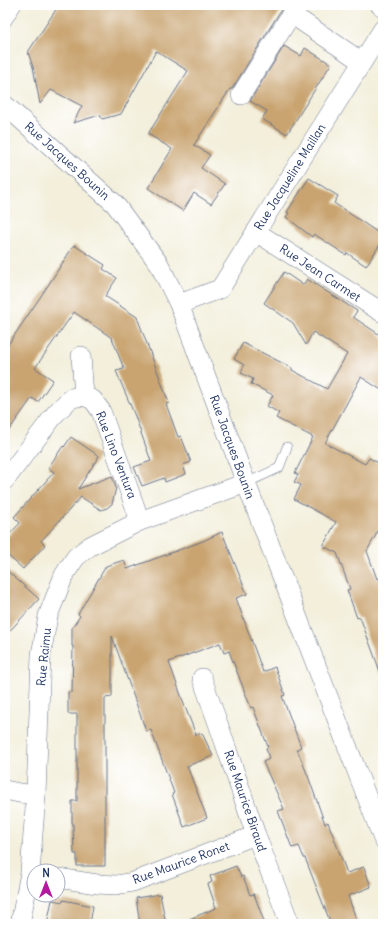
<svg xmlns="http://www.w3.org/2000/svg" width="388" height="929" font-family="Delius,sans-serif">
<rect width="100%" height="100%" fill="#fff"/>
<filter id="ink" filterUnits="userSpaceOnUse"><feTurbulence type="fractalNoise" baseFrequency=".025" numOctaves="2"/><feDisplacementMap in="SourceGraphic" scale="8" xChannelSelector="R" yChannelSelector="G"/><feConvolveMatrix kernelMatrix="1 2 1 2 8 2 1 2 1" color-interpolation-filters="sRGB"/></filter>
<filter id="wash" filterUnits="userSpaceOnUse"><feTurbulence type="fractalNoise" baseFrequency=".012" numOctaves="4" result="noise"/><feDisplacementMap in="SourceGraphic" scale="16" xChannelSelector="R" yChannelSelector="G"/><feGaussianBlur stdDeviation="0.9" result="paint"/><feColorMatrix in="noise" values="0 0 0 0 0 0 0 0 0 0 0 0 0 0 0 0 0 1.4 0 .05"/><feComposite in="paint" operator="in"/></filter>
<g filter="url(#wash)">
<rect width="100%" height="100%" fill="#f3efdb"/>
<g id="blocks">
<g fill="#c9a471">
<polygon points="59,5 284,5 232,89 230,89 194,145 210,155 201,168 225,184 211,204 194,193 183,211 148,188 172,149 148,134 188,71 156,51 121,114 102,119 100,115 73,123 82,106 51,90 40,104 33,67 28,52"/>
<polygon points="284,46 301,56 305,48 331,64 287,134 262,119 267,111 250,101"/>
<polygon points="309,178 338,196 334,203 383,236 383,240 366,266 347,253 346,255 314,234 312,237 286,217 289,213 287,212"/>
<polygon points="74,245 105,265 103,269 117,278 105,296 137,317 169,403 166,404 178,437 181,436 191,462 183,465 186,474 165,482 164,478 142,486 134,467 151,461 135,416 116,371 124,369 112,338 74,312 35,368 53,380 38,402 32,398 5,436 5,349 45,290"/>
<polygon points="284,272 303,285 307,279 357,311 353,317 383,337 383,391 361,377 325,443 365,464 369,458 383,465 383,522 367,551 377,579 383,577 383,674 381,674 360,617 357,618 347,590 350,589 337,553 323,546 336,522 294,499 301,485 294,482 298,475 295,473 313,437 276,418 279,413 267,406 273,395 251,384 253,379 241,373 244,365 234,359 243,343 292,368 292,370 327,389 328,387 347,354 313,332 306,345 293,323 264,303"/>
<polygon points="71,437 99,456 78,489 112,476 116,488 112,504 107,508 101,510 81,497 41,541 45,545 23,569 5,553 5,539 20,523 14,517 54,472 48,468 63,446 64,447"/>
<polygon points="222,532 247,594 236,598 263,672 275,667 285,695 282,696 301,747 297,749 308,776 325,824 328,822 347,873 364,867 371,887 348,896 358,924 331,924 305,858 304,858 299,846 292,848 278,811 284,809 263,762 269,759 266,748 268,747 253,707 251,708 244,690 229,651 224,653 220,643 169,662 184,704 196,735 202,733 213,756 187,766 207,818 184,827 172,794 174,793 151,730 146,731 112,636 112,697 105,698 105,866 77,866 77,854 74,854 73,823 72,823 72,801 77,801 77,714 68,714 68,692 72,692 73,646 72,646 72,628 80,616 78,614 106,566 124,560 127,569 203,541"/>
<polygon points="5,569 39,599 5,636"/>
<polygon points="236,866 241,877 243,876 250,895 254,894 265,924 180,924 180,923 216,908 208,884 212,882 210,876"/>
<polygon points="160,894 166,924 140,924 136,898"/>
<polygon points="52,900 63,902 63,900 93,906 90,924 47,924"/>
</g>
</g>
</g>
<g filter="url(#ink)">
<use href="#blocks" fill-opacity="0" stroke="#67728a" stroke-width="1"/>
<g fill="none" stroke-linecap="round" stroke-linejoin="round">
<defs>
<g id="lane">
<polyline points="5,24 17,5"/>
<polyline points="246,483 279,468 287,447"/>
</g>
<g id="street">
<polyline points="380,5 383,7"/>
<polyline points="291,14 362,62"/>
<polyline points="241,95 297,5"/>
<polyline points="5,105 115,204 159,264 179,304 246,483 383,839"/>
<polyline points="256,232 383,313"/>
<polyline points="179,304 220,289 383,29"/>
<polyline points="81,356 84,396"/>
<polyline points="5,480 56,413 71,398 84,396 93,400 101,411 140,521"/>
<polyline points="202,678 221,732 256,835 290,924"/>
<polyline points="5,790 19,793 36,795"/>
<polyline points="58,878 97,884 116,885 133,882 256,835"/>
<polyline points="20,924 30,873 36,795 41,655 48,616 64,575 76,557 90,546 140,521 246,483"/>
</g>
</defs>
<use href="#lane" stroke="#67728a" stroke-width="10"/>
<use href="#street" stroke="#67728a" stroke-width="20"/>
<use href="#lane" stroke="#fff" stroke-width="9"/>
<use href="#street" stroke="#fff" stroke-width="19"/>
</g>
</g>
<g text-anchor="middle" stroke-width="3" stroke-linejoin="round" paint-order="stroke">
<g font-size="12" fill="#1b2f5e" stroke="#fff">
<text transform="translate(67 161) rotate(42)" y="4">Rue Jacques Bounin</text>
<text transform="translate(290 177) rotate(-58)" y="4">Rue Jacqueline Maillan</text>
<text transform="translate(320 273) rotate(33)" y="4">Rue Jean Carmet</text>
<text transform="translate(232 447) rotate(70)" y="4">Rue Jacques Bounin</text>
<text transform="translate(116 455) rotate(69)" y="4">Rue Lino Ventura</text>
<text transform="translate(44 657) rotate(-84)" y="4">Rue Raimu</text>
<text transform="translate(245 801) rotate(71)" y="4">Rue Maurice Biraud</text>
<text transform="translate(181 863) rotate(-20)" y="4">Rue Maurice Ronet</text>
</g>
</g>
<rect width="388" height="929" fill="none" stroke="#fff" stroke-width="20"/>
<g transform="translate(46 883)"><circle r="19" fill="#ffffff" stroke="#a4acbf"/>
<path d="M0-3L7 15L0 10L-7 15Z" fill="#b5179e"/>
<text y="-6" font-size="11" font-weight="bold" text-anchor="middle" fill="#1b2f5e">N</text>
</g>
</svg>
